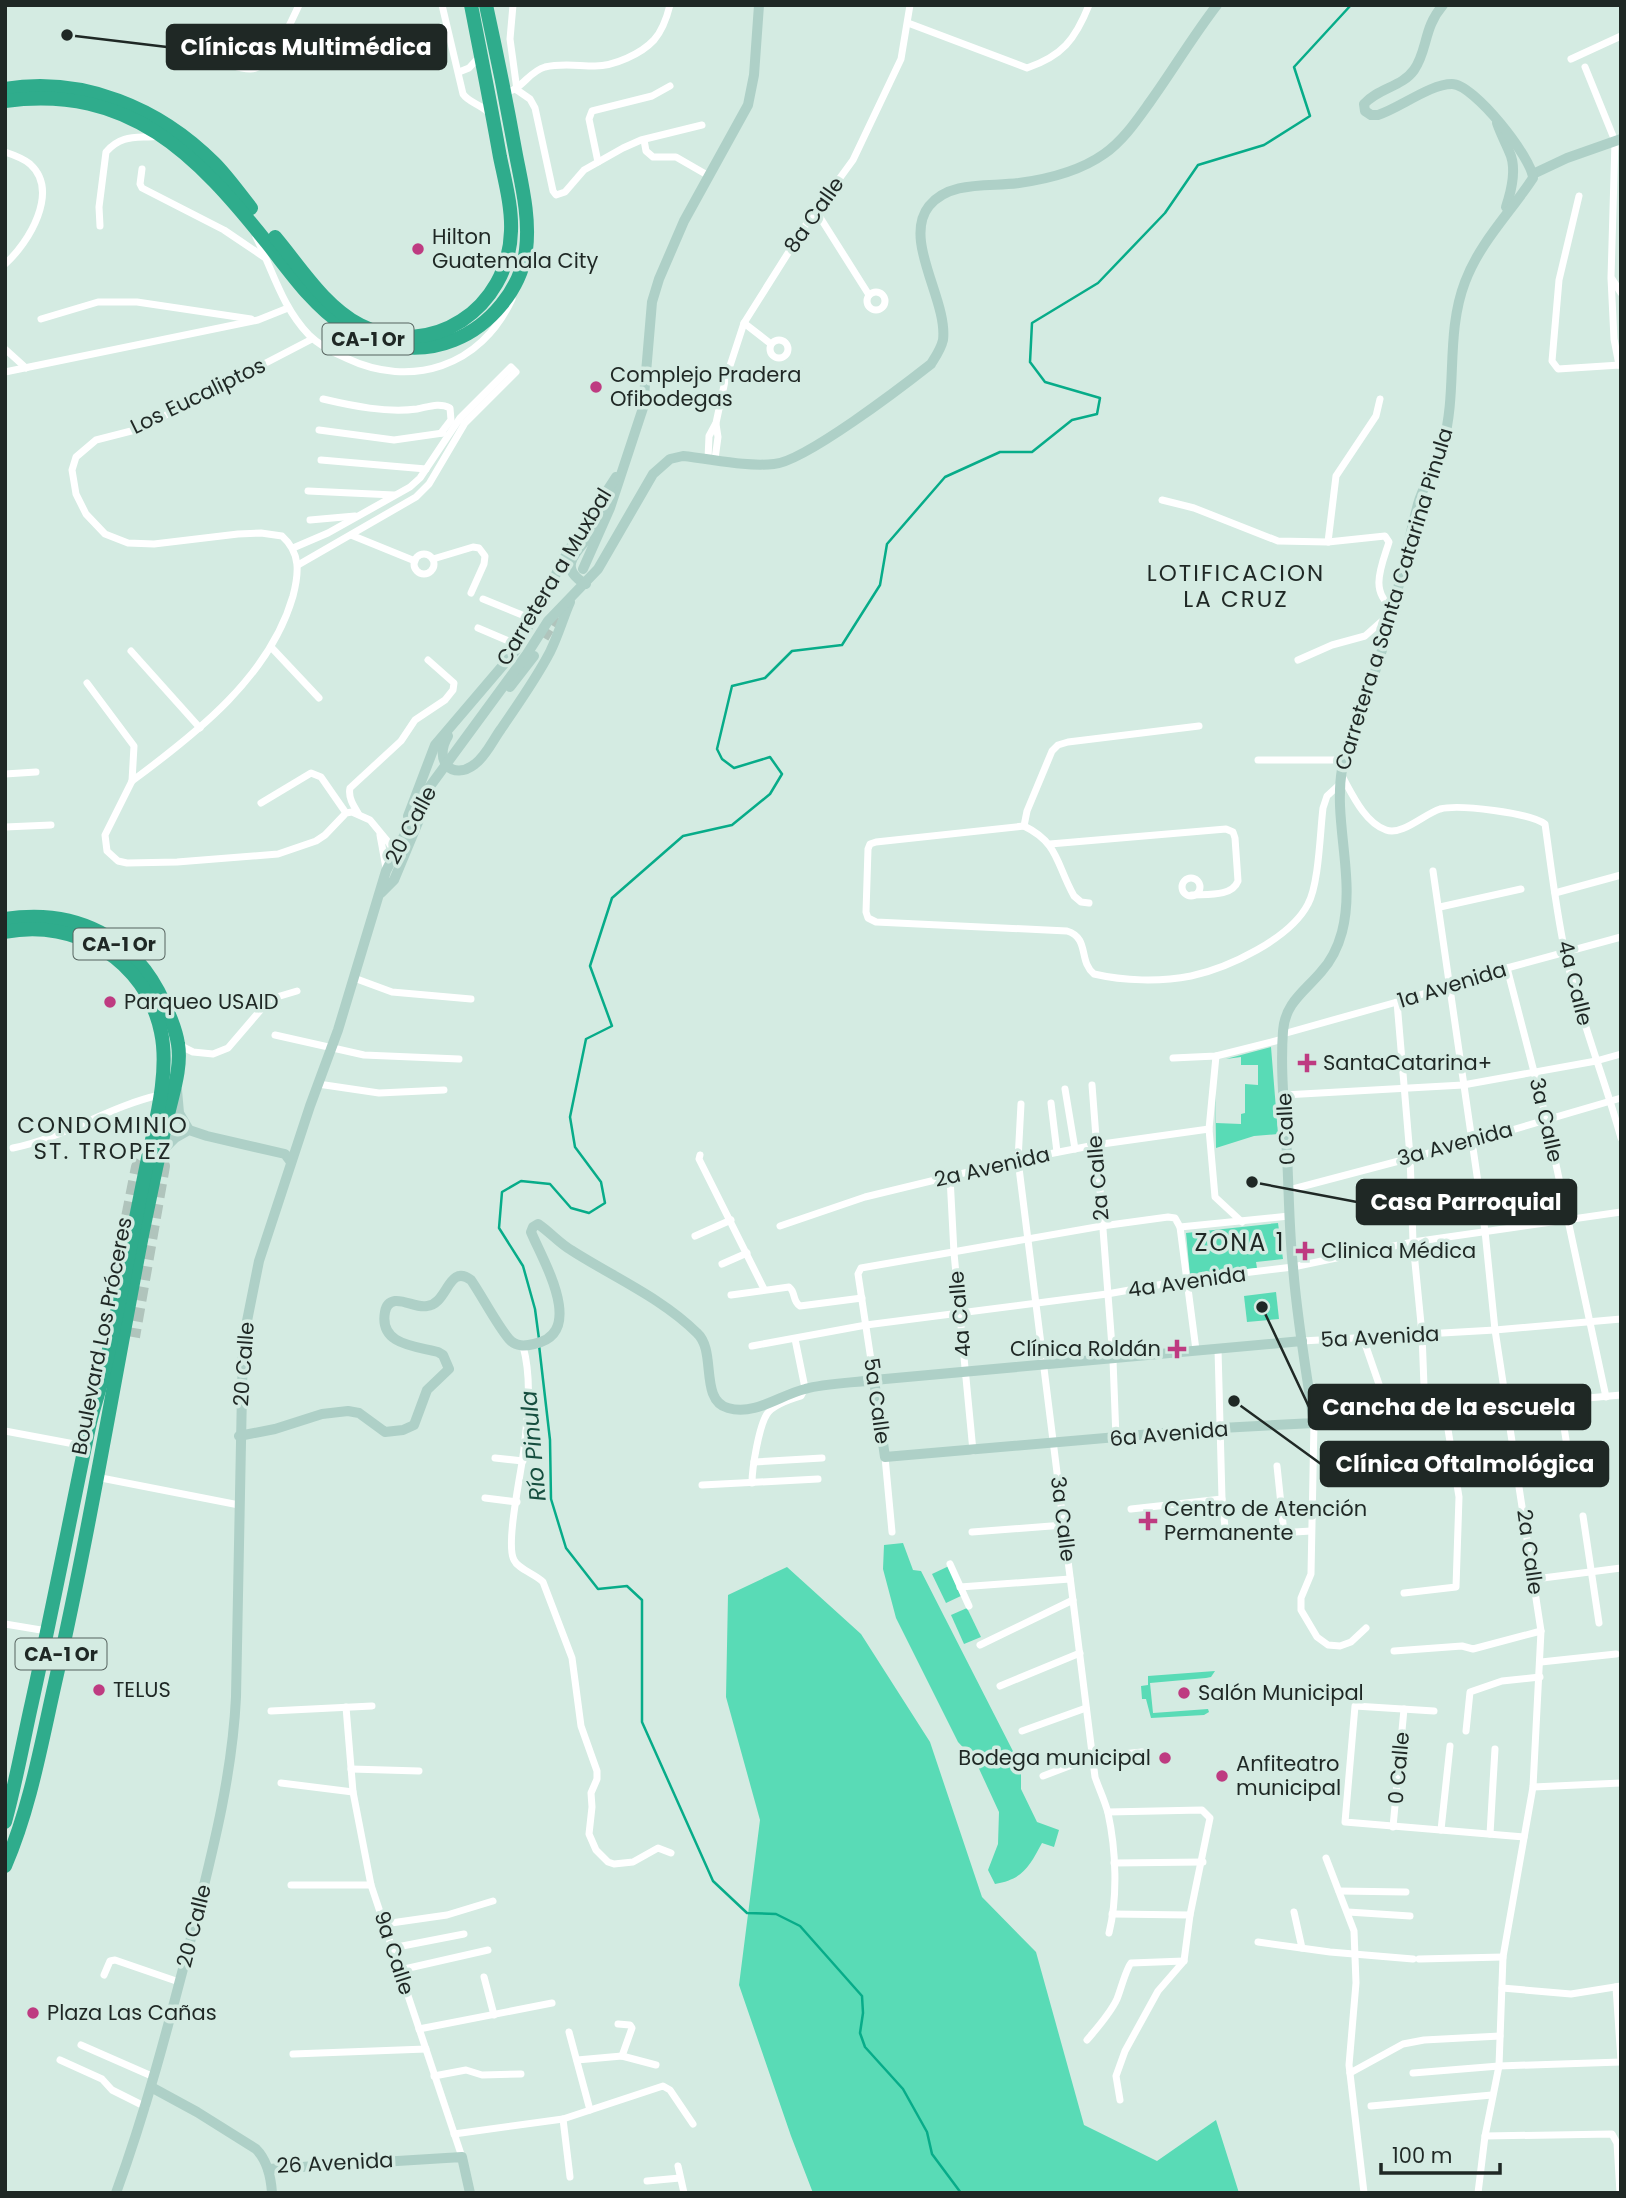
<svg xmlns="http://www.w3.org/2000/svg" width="1626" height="2198" font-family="Poppins,sans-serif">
<rect width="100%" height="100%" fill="#d4ebe2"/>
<g fill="#59dbb6">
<polygon points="1271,1047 1278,1134 1254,1136 1216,1148 1215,1069 1216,1123 1241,1124 1241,1114 1245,1113 1245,1084 1258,1085 1258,1065 1241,1065 1241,1057 1226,1059"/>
<polygon points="1278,1223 1283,1259 1256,1262 1257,1268 1190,1275 1186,1233"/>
<polygon points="1276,1292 1279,1319 1247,1322 1244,1296"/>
<path d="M903,1543L913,1570L921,1571L1021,1767V1789L1037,1822L1059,1830L1054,1847L1042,1843C1029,1867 1023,1879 995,1884L988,1870L998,1844L999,1812L975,1760L958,1742L896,1618L883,1569L884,1545Z"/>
<polygon points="949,1566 963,1595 946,1603 932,1574"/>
<polygon points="787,1567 861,1634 930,1742 982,1897 1036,1952 1084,2125 1157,2161 1216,2120 1239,2193 813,2193 791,2136 739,1985 760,1820 726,1697 728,1595"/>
<polygon points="967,1608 981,1637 964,1644 951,1615"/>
<polygon points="1215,1671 1211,1677 1206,1678 1150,1683 1153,1713 1208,1709 1209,1712 1204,1715 1151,1718 1146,1699 1142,1699 1141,1686 1148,1685 1148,1676"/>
</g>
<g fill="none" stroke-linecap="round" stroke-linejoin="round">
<g stroke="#07ac89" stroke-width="2.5">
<polyline points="539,1339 535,1309 523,1266 499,1228 502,1192 521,1181 550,1184 571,1208 589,1213 605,1203 601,1182 575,1147 570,1117 586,1039 612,1026 590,966 612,898 683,836 732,825 770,794 782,774 770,757 734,768 722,759 717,749 732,686 765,678 792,651 842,645 880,585 887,544 945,477 1000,452 1032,452 1072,420 1097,414 1100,398 1045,382 1030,362 1032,323 1098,283 1165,213 1198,165 1264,145 1310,116 1294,67 1351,5"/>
<polyline points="539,1345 550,1440 551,1499 566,1548 598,1589 627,1586 642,1600 642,1722 713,1881 747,1913 776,1914 800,1926 862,1996 863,2013 860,2033 865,2047 903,2089 927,2132 932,2154 961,2193"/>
</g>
<polyline stroke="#b0c4bc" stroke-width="10" stroke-dasharray="10 5" stroke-linecap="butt" points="544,638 557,616"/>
<polyline stroke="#b0c4bc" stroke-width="14" stroke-dasharray="14 7" stroke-linecap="butt" points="112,1298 138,1167 145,1156 159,1156 163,1166 133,1337"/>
<g stroke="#fff" stroke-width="7">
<path d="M442,5L463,94C469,103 481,104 490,114"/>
<polyline points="513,5 510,39 517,90"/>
<path d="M908,23L1027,68C1062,56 1075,40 1089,5"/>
<path d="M192,50C208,55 234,69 250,69C271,70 291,22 299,5"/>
<polyline points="1571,59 1621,36"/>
<polyline points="1585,67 1615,141 1611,278 1614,339 1619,365"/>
<polyline points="459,72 469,68 481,55"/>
<polyline points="517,90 530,99 535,108 553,191 556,195 565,192 584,170 623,148 641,140 702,125"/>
<path d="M505,93C524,88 528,72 545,67C562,63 578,66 595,66C614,66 641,54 654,40C662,31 667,17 670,5"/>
<polyline points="644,140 646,151 653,157 676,157 709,176"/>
<path d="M5,152C14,155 23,158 30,164C60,191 29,243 5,264"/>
<polyline points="598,162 589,119 592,111 652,96 670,86"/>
<polyline points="142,169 140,184 142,188 224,230 264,257"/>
<polyline points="1579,196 1559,280 1552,361 1558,369 1620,365"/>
<polyline points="816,211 869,295"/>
<path d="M100,226L99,207L106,152C123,133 138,139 159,136"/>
<path d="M256,237C273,271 282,307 309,335C320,346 332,352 346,358C411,389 481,367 512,299"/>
<polyline points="1612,279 1621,293"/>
<circle cx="876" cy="301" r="9"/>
<polyline points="41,319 98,302 137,302 251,319"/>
<polyline points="744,323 771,344"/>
<circle cx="779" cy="349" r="9"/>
<polyline points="5,349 26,368"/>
<polyline points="5,372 258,320 288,308"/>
<path d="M323,399C353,406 386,413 417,409C428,407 439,402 450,408L451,420L441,433"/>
<polyline points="319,430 394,440 443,433"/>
<polyline points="708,459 709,436 716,423 725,381 744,323 807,223 853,160 901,59 910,5"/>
<polyline points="715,459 718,437 716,424"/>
<polyline points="321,460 426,469"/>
<polyline points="308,491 394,495"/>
<path d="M1162,500L1194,508L1278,541L1328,542L1385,536L1389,542C1382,565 1368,593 1394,608"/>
<polyline points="310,520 355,516"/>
<polyline points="351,535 415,561"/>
<polyline points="1328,542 1336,476 1376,416 1380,399"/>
<polyline points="293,548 328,533 410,487 420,478 460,418 511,367 516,372 465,423 429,484 416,497 298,565"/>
<circle cx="424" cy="564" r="10"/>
<polyline points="433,559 473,547 479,548 485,556 484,564 471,593"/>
<polyline points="483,599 532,619"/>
<polyline points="478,628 518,645"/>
<polyline points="271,647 319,698"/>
<polyline points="131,651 200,728"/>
<polyline points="1298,660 1332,645 1365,636 1383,620 1392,615"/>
<polyline points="87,683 134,746 132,781 105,835 107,851 118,861 127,863 177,862 278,854 316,841 325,835 346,813 352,812 370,820 389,843 394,852"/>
<polyline points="1258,760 1344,760"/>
<polyline points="5,774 36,772"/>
<path d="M1342,776C1352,794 1365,823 1386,830C1402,836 1424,814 1440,809C1459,804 1530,813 1545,824C1551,866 1556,910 1565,952C1579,1016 1604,1076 1621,1138"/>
<path d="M132,781C197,733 270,676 293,596C299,573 301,553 282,536L261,533L238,534L154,544L128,543L105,534L86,514L76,494L72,470L76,457L96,440L139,429L312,339"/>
<polyline points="261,803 311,773 321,777 346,813"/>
<path d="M358,813C353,805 348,797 350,788L401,741L415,720L445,700L453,690L454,683L428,660"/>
<polyline points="1024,826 1027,811 1052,751 1058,745 1068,742 1199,726"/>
<polyline points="5,827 51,825"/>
<polyline points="380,835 386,868"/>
<path d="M1050,844L1226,829L1233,832L1235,838L1238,881C1232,897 1207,894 1192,895"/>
<polyline points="1433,871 1485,1231 1495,1330 1541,1631 1533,1787 1503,1957 1499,2066 1485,2136 1478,2193"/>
<circle cx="1191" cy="887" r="9"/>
<polyline points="1555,893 1621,875"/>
<path d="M1089,903L1081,902L1074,896C1056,864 1059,843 1024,826L876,842L870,844L868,849L866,912L868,918L876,922L1067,931C1090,938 1078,961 1094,974C1124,981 1160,982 1191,976C1228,968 1290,939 1308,904C1319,884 1320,832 1323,808L1327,796L1339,785"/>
<polyline points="1440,907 1521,889"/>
<polyline points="1507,968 1546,1118 1606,1397"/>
<polyline points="354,978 392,992 471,999"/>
<polyline points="1397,1002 1410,1156 1413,1242 1422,1334 1425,1412"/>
<polyline points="1283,1034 1397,1002 1507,968 1621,937"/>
<polyline points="275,1035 364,1055 459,1059"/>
<polyline points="179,1045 193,1052 213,1054 228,1048 270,999 297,991"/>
<polyline points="1216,1056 1209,1129 1215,1197 1242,1222"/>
<polyline points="1173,1058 1216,1056 1283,1039"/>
<polyline points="318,1084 379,1093 444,1090"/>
<polyline points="1092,1085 1113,1360 1116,1438"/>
<polyline points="1065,1089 1075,1149"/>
<polyline points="1284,1095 1463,1085 1596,1061 1621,1054"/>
<polyline points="1051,1103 1057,1152"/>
<path d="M1021,1104L1018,1160L1095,1777C1099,1789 1105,1801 1108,1813C1116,1850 1118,1896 1109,1933"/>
<path d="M13,1148C64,1138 109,1106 160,1095"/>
<polyline points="700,1155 699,1159 764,1289"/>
<polyline points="950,1177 954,1253 973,1451"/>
<polyline points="1289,1190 1471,1142 1621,1098"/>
<polyline points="780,1226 865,1197 1018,1160 1095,1145 1209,1129"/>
<polyline points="1180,1227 1289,1216"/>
<polyline points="695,1236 731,1220"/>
<polyline points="722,1264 747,1253"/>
<path d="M731,1295L789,1287C796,1292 792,1301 800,1306L862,1298"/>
<polyline points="1363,1338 1390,1416"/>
<polyline points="1302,1341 1495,1330 1621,1319"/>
<path d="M523,1346C532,1379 528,1414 524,1448C522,1470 505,1544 514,1560C518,1569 535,1574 543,1582L572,1658L581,1726L597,1771V1779L591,1793L592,1807L589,1834L596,1850L608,1862L614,1864L633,1862L658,1848L671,1853"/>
<polyline points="752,1346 866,1325 1107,1294 1186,1280 1293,1267 1413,1242 1621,1212"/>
<polyline points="1218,1349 1222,1499 1226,1536 1311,1531"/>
<polyline points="874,1380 858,1274 861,1268 1102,1226 1168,1217 1175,1218 1180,1227 1196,1350"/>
<polyline points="1560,1401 1572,1479"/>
<polyline points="5,1431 85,1446"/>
<polyline points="885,1457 892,1532"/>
<polyline points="495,1458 523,1461"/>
<polyline points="754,1462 822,1458"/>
<polyline points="1277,1466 1284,1533"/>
<polyline points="96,1477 239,1505"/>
<path d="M752,1483C752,1468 759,1426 767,1414C773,1405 791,1399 801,1396L805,1388L795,1339"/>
<polyline points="702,1485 818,1479"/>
<polyline points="485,1498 517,1502"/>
<polyline points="1131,1509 1222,1499"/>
<polyline points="1583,1516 1599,1623"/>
<polyline points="972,1532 1064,1525"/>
<polyline points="950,1564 969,1606"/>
<polyline points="1535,1579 1621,1568"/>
<polyline points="960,1587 1070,1579"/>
<polyline points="1404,1593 1456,1587 1459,1497 1445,1411"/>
<polyline points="5,1624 47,1631"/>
<polyline points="1366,1628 1351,1642 1340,1646 1328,1645 1317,1637 1301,1610 1301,1598 1311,1574 1314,1423 1621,1395"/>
<polyline points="980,1645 1073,1600"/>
<polyline points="1394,1651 1462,1646 1473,1649 1541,1631"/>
<polyline points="1541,1662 1616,1654"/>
<polyline points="1000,1686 1080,1653"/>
<polyline points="346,1707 353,1792 371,1885 462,2157"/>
<polyline points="271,1711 372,1706"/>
<polyline points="1434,1711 1355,1706 1345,1822 1524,1837"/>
<polyline points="1022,1731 1086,1708"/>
<polyline points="1466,1731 1470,1692 1502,1681 1540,1677"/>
<polyline points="351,1769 419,1771"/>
<polyline points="1043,1776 1093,1757 1142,1752"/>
<polyline points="281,1783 353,1792"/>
<polyline points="1533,1787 1621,1783"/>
<polyline points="1108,1812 1202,1810 1210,1818 1190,1915 1184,1961 1158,1991 1125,2051 1116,2076 1120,2100"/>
<polyline points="1393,1827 1404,1709"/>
<polyline points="1441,1830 1450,1746"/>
<polyline points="1490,1834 1495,1749"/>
<polyline points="1326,1858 1354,1931 1356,1983 1349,2065 1364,2193"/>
<polyline points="1114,1863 1203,1862"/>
<polyline points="291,1885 371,1885"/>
<polyline points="1339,1891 1406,1892"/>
<polyline points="1294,1912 1302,1948"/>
<polyline points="1348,1912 1410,1916"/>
<polyline points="1112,1914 1190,1915"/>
<polyline points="384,1924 447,1915 493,1901"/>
<polyline points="1258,1942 1330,1952 1413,1959"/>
<polyline points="392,1948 464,1934"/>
<polyline points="1419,1959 1503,1957"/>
<polyline points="400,1970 488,1950"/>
<polyline points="104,1975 110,1961 115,1960 179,1982"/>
<polyline points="484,1977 494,2015"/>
<polyline points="1616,1987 1621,2061"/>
<polyline points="1502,1988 1571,1994 1621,1986"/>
<polyline points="618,2024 630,2025 632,2028 622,2056"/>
<polyline points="419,2029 552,2003"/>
<polyline points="569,2032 590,2110"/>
<path d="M1087,2040C1097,2028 1110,2014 1117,1999C1121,1989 1126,1969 1131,1963L1184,1961"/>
<polyline points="81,2045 154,2077"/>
<polyline points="293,2054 426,2049"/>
<polyline points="60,2060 102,2079 112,2090 146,2107"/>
<polyline points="577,2060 622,2056 656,2065"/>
<polyline points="1350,2073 1403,2044 1424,2040 1500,2036"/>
<polyline points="1413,2073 1499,2066 1621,2062"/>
<polyline points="434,2076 466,2070 482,2075 521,2074"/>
<polyline points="1371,2106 1492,2095"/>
<polyline points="563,2119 570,2177"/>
<polyline points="454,2134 563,2119 663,2086 670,2090 693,2124"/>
<polyline points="1485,2136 1612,2134 1617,2143 1620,2193"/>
<polyline points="678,2166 684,2193"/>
<polyline points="647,2181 680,2178"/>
</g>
<g stroke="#aed0c7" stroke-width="10">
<path d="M1497,123C1501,135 1507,145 1511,156C1516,171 1511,192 1506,207"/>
<polyline points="1533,174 1567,158 1621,139"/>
<polyline points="583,569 610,508 643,408 652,302 659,279 684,221 748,105 754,75 759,5"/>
<path d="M586,584C554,567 580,549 595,530"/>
<polyline points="510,687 534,656"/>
<path d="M448,736C433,760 452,782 475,764C486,756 493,740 501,729C518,704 536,679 550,652C558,636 563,618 570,602"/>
<polyline points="408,816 435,745 516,650 567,553 616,477"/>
<polyline points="381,893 394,880 421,815"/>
<polyline points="177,1090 179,1113 189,1130"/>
<polyline points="160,1153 175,1138 189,1130 207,1136 285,1154 291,1162"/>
<path d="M874,1380L885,1457L1221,1428L1314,1423C1306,1371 1297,1319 1293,1267C1289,1230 1289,1192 1287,1155C1285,1114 1280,1072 1283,1031C1285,1003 1304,992 1321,972C1332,960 1338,947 1342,932C1356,878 1333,822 1342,769C1348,731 1366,699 1378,663C1395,611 1404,557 1418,504C1424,483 1437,465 1443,444C1458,391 1445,334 1465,282C1480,242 1510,213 1533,178C1532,158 1474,84 1452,84C1430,84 1400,108 1378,115H1371L1365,111L1364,104C1378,88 1402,87 1414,70C1428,50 1423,28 1443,5"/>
<path d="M239,1436L275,1429L322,1414L348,1411L359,1413L385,1432L403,1430L414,1425L427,1390L449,1369L443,1355L438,1352C415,1346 379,1345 385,1312C386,1306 389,1302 395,1301C406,1300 416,1308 427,1306C448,1304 448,1263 471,1280C482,1296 497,1325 509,1339C516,1347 525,1346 534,1344C587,1333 543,1261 531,1232L533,1227L538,1224C550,1232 559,1243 571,1250C613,1277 662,1298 697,1333C717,1351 699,1400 728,1408C755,1416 780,1395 805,1389C826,1383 852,1383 874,1380L1302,1341"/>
<path d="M151,2087L197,2112L256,2149C267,2160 271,2177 272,2193"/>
<polyline points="268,2169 462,2157 470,2193"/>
<path d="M116,2193C146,2111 168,2027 190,1942C210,1861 232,1781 236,1697L243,1341L259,1261L310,1106L338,1030L386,871L428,789L527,654L548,621L598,569L653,474L670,459L683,456C713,459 744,467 774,464C804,462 903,386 931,364C936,356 941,349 943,340C948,300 902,240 929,206C950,180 990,187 1019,183C1048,179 1080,171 1104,154C1123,141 1137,120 1150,102C1173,70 1193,36 1217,5"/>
</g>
<g stroke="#2fac8c" stroke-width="14">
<path d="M5,89C83,76 159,108 214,163C227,176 239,193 251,208"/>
<path d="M5,101C130,84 197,155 268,244C291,273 312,304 343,325C375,347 417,355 454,340C490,326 521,289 526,250C530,218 522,186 516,155C507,105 497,55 486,5"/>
<path d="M275,237C301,268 324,306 360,325C431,362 509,308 511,231C512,207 505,181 500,157C491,106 481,56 471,5"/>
<path d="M5,919C75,908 135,937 164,1003C170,1016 176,1030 178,1044C182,1068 172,1095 167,1119C158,1156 151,1193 143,1230C114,1381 89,1533 55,1683C41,1745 30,1808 5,1866"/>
<path d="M5,932C76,918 146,960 161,1032C170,1074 154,1127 146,1168C132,1236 120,1304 104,1371C100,1390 93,1408 89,1427C70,1519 52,1611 32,1702C23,1742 16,1782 5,1822"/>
</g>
</g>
<g fill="#be3b81" stroke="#d4ebe2" stroke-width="2.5">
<circle cx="418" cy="249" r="7"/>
<circle cx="596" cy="387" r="7"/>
<circle cx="110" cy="1002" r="7"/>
<path d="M1303.5 1052.5h7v7h7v7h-7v7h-7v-7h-7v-7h7z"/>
<path d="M1301.5 1240.5h7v7h7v7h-7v7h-7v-7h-7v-7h7z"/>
<path d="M1173.5 1338.5h7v7h7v7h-7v7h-7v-7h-7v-7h7z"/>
<path d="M1144.5 1510.5h7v7h7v7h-7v7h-7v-7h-7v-7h7z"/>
<circle cx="99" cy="1690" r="7"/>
<circle cx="1184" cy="1693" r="7"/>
<circle cx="1165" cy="1758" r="7"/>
<circle cx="1222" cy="1776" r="7"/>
<circle cx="33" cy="2013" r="7"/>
</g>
<g text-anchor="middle" stroke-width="7" stroke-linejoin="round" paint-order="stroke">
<g fill="#d4ebe2" stroke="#55625e" stroke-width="2">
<rect x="322.5" y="323.5" width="91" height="31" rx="5"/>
<rect x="73.5" y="928.5" width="91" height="31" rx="5"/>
<rect x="15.5" y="1638.5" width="91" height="31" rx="5"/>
</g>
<g font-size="19" font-weight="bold" fill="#1f2825">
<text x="368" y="346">CA-1 Or</text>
<text x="119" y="951">CA-1 Or</text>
<text x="61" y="1661">CA-1 Or</text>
</g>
<g font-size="21" fill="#1f2825" stroke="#d4ebe2">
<text transform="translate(814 215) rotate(-55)" y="7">8a Calle</text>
<text transform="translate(198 396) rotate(-26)" y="7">Los Eucaliptos</text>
<text transform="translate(554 577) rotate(-59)" y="7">Carretera a Muxbal</text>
<text transform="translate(1394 599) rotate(-73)" y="7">Carretera a Santa Catarina Pinula</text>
<text transform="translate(411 825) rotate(-62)" y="7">20 Calle</text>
<text transform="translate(1575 983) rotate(76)" y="7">4a Calle</text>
<text transform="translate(1452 985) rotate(-17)" y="7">1a Avenida</text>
<text transform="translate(1546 1120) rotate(77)" y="7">3a Calle</text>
<text transform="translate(1286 1129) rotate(-93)" y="7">0 Calle</text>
<text transform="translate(1455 1144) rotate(-15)" y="7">3a Avenida</text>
<text transform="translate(992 1167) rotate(-13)" y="7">2a Avenida</text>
<text transform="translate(1098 1178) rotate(-95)" y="7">2a Calle</text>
<text transform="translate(1187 1282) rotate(-8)" y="7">4a Avenida</text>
<text transform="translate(960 1314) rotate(-95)" y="7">4a Calle</text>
<text transform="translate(102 1336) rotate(-79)" y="7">Boulevard Los Próceres</text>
<text transform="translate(1380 1337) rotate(-3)" y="7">5a Avenida</text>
<text transform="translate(244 1364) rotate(-86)" y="7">20 Calle</text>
<text transform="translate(877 1401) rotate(82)" y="7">5a Calle</text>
<text transform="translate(1169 1434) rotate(-5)" y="7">6a Avenida</text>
<text transform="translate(1063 1519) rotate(83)" y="7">3a Calle</text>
<text transform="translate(1530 1552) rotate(82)" y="7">2a Calle</text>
<text transform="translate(1399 1768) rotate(-85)" y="7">0 Calle</text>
<text transform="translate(194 1926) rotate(-76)" y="7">20 Calle</text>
<text transform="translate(394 1953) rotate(72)" y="7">9a Calle</text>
<text transform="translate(335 2163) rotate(-3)" y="7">26 Avenida</text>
</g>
<g font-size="21" fill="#1f2825" stroke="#d4ebe2" text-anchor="start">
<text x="432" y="244">Hilton<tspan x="432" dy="24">Guatemala City</tspan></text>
<text x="610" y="382">Complejo Pradera<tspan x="610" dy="24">Ofibodegas</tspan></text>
<text x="124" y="1009">Parqueo USAID</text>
<text x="1323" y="1070">SantaCatarina+</text>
<text x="1321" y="1258">Clinica Médica</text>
<text x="1161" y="1356" text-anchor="end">Clínica Roldán</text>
<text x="1164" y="1516">Centro de Atención<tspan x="1164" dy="24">Permanente</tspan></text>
<text x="113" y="1697">TELUS</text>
<text x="1198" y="1700">Salón Municipal</text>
<text x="1151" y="1765" text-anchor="end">Bodega municipal</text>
<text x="1236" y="1771">Anfiteatro<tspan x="1236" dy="24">municipal</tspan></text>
<text x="47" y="2020">Plaza Las Cañas</text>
</g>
<g font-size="23" letter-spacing="2" fill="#1f2825" stroke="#d4ebe2">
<text x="1236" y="581">LOTIFICACION<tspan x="1236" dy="26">LA CRUZ</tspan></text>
<text x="103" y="1133">CONDOMINIO<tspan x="103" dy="26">ST. TROPEZ</tspan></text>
</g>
<g font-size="23" font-style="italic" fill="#164e3f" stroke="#d4ebe2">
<text transform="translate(533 1446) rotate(-95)" y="8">Río Pinula</text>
</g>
<g font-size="24" letter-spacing="2" fill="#1f2825" stroke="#d4ebe2">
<text x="1240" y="1251">ZONA 1</text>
</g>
</g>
<path fill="none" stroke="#1f2825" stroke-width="2.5" d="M67 35L167 47M1252 1182L1357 1202M1262 1307L1309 1407M1234 1401L1321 1464"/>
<g fill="#1f2825" stroke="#d4ebe2" stroke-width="2.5">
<circle cx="67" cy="35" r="7"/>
<circle cx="1252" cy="1182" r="7"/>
<circle cx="1262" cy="1307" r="7"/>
<circle cx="1234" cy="1401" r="7"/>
</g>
<g fill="#1f2825" stroke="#1f2825" stroke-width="2.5">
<rect x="167" y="25" width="279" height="44" rx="7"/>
<rect x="1357" y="1180" width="219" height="44" rx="7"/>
<rect x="1309" y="1385" width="281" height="44" rx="7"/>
<rect x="1321" y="1442" width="287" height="44" rx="7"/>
</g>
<g font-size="23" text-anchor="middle" font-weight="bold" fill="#fff">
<text x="306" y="55">Clínicas Multimédica</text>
<text x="1466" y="1210">Casa Parroquial</text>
<text x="1449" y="1415">Cancha de la escuela</text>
<text x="1465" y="1472">Clínica Oftalmológica</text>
</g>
<rect width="1626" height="2198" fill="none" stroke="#1f2825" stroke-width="14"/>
<path d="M1381 2163v10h119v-10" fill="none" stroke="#1f2825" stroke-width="3.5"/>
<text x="1392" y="2163" font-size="21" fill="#1f2825" stroke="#d4ebe2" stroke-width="5" paint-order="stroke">100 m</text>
</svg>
